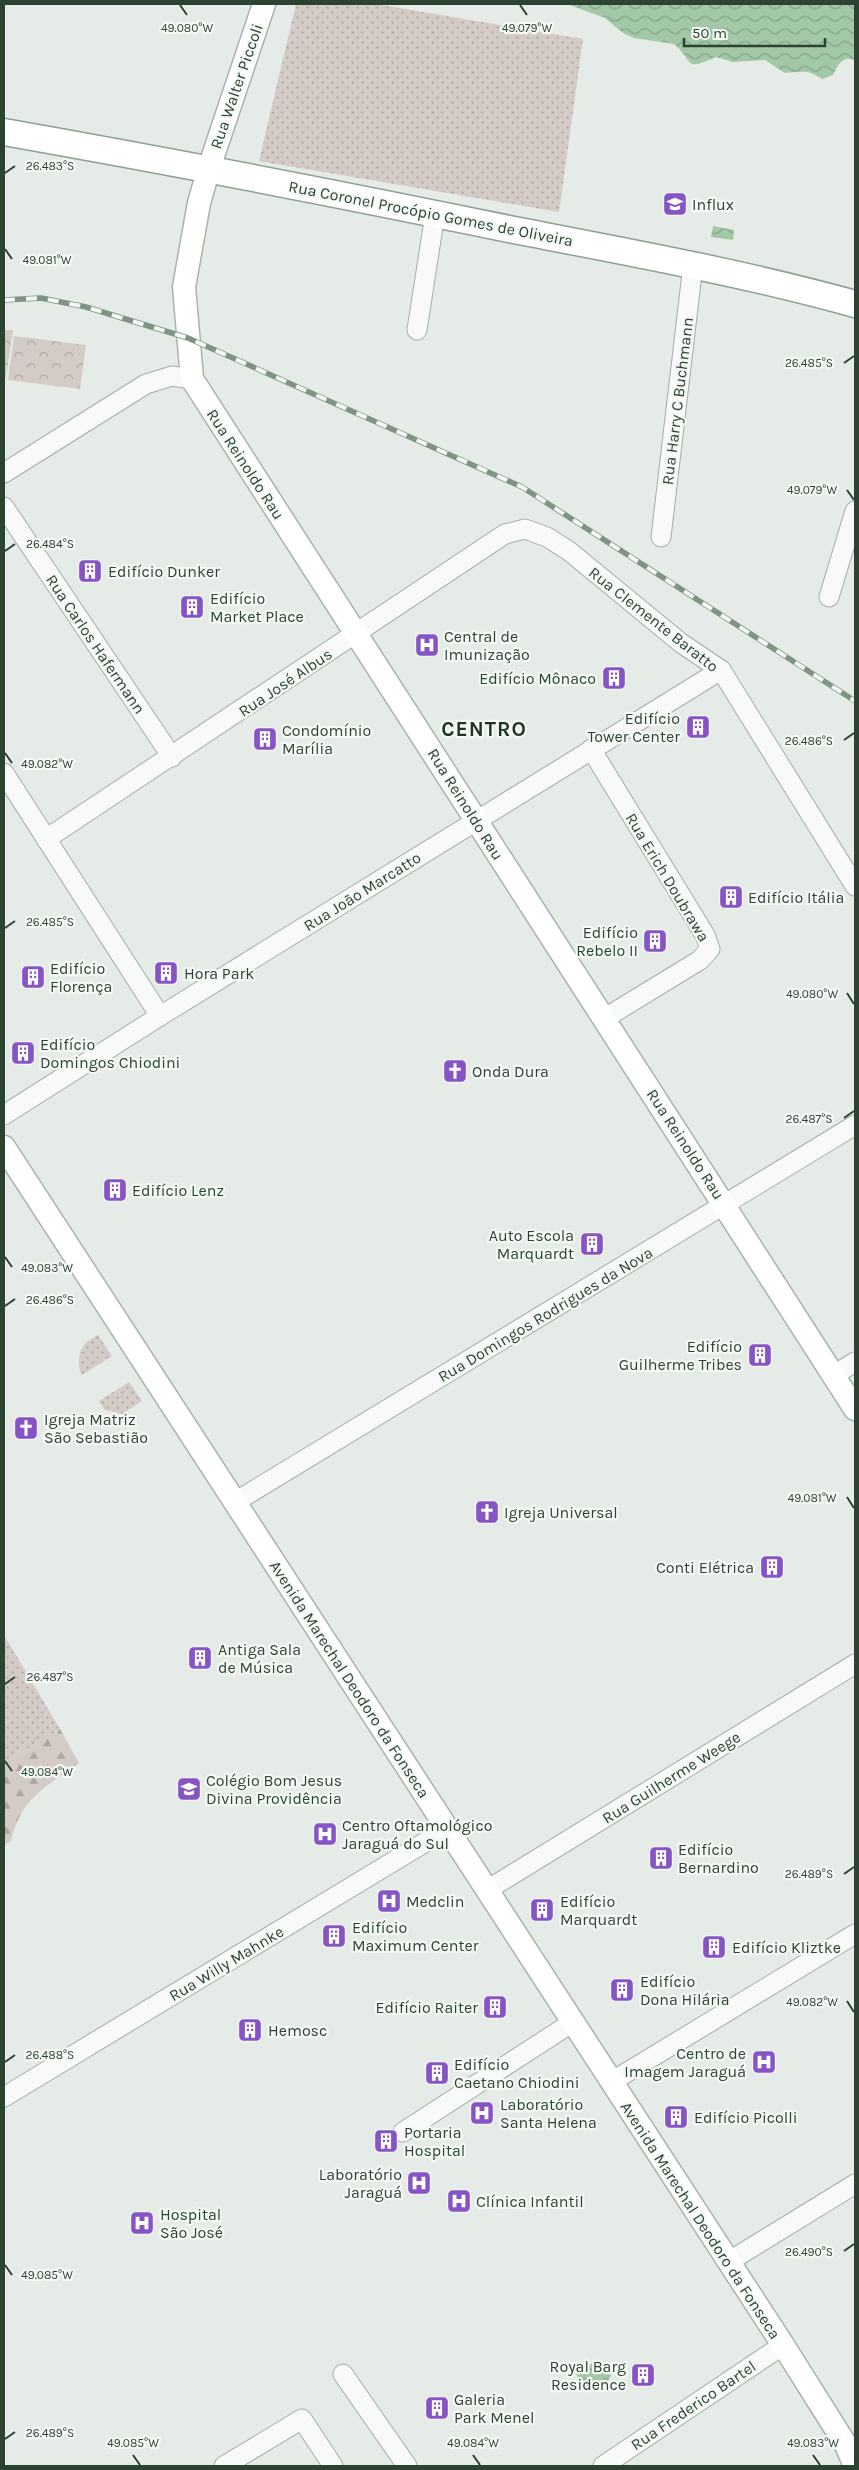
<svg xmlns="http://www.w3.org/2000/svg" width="859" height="2470" font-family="Karla,sans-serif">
<defs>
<pattern id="grass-dots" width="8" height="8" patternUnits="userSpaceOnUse" patternTransform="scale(1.25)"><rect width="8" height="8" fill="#d5cbc6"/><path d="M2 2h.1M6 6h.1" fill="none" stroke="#ada6a1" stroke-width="1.8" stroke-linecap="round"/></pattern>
<pattern id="forest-firs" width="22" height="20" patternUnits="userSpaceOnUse" patternTransform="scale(1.25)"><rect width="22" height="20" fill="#d5cbc6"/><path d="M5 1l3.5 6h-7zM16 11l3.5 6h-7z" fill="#ada6a1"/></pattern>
<pattern id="park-crowns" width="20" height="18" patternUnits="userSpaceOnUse" patternTransform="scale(1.25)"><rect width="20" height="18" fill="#d5cbc6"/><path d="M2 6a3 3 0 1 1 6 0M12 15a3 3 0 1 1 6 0" fill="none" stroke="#ada6a1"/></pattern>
<pattern id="water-waves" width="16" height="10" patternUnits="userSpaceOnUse" patternTransform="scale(1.25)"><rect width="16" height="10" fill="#a2c8a7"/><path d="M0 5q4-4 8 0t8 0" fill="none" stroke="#84a489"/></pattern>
</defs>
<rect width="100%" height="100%" fill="#e5ebe6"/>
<g fill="url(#grass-dots)">
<polygon points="296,4 376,4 583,39 559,212 259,161"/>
<path d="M98,1335L112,1356L82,1375C77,1367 78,1351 85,1344C88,1340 94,1338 98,1335Z"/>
<polygon points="129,1382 142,1401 122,1414 105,1410 99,1401"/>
<polygon points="4,1635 60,1729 4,1763"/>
</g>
<path fill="url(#forest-firs)" d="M60,1729L79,1763C45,1788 21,1797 11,1841L4,1845V1763Z"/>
<g fill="url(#park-crowns)">
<polygon points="4,330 13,330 6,377 4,377"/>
<polygon points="14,336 86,345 80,389 8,380"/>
</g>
<g fill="url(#water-waves)">
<path d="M567,4H855V61C843,54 838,65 833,75L822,79C808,69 801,72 785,73L765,60L733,62L716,57C683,72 695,62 674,44L634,38L623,33L605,18Z"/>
<polygon points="713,226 734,230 733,240 711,237"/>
<polygon points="597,2360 602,2370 607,2370 611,2375 608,2381 598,2385 582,2382 576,2374"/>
</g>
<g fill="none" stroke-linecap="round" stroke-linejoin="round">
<defs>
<g id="minor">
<polyline points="417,330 435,214"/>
<polyline points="4,473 146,384 172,376 192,379"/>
<polyline points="4,507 172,757"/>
<polyline points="661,537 693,265"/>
<polyline points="829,597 855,511"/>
<polyline points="591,749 705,935 710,949 700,960 605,1018"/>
<polyline points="4,773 160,1016"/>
<polyline points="46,839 505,534 525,529 547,537 569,551 681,643 721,670 855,886"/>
<polyline points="4,1115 160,1016 721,670"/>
<polyline points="834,1375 855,1362"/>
<polyline points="235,1502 855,1125"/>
<polyline points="487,1890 855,1664"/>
<polyline points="611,2082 855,1934"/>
<polyline points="4,2097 447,1829"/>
<polyline points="403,2132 573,2022"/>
<polyline points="728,2262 855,2184"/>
<polyline points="343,2374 407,2466"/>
<polyline points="224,2466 302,2419 333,2466"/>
<polyline points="603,2466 783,2345"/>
</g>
<g id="major">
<polyline points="264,4 209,168 199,203 184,287 192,379 855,1409"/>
<polyline points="4,1147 783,2345 846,2445 855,2466"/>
</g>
<path id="highway" d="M4,132C174,162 344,195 514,230C628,252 743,273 855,304"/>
</defs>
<use href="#minor" stroke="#a3afa5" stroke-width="21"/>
<use href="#major" stroke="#a5b6a8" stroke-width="25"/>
<use href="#highway" stroke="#8da191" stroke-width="29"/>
<use href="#minor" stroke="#f7faf8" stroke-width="19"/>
<use href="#major" stroke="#fff" stroke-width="22"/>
<use href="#highway" stroke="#fff" stroke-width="26"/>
<defs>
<polyline id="rail" points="4,300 41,298 86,307 188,338 522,487 855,701"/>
</defs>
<use href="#rail" stroke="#7f9483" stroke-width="5.5"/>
<use href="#rail" stroke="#f4f9f5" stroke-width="4" stroke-dasharray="11" stroke-linecap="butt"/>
</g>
<path fill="none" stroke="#2d4332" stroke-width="2" d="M180,5L187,15M520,5L527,15M5,173L15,166M5,249L12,259M844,363L854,356M847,490L854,500M5,551L15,544M844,740L854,733M5,753L12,763M5,928L15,921M847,993L854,1004M844,1118L854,1111M5,1257L12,1267M5,1306L15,1299M847,1497L854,1508M5,1684L15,1677M5,1761L12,1771M844,1874L854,1867M847,2001L854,2012M5,2062L15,2055M844,2251L854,2244M5,2265L12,2275M5,2439L15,2432M133,2455L140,2465M473,2455L480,2465M813,2455L820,2465"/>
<defs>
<symbol id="school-square" viewBox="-11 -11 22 22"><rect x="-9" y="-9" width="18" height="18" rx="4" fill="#8754c6" stroke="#f4f9f5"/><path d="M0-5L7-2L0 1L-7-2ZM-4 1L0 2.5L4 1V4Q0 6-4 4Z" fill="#fff"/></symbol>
<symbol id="building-square" viewBox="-11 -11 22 22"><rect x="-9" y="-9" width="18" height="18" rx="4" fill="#8754c6" stroke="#f4f9f5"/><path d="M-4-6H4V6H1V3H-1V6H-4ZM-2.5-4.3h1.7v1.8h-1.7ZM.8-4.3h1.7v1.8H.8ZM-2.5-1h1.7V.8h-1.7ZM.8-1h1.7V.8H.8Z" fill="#fff"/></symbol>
<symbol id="hospital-square" viewBox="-11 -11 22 22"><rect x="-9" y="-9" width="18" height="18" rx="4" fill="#8754c6" stroke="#f4f9f5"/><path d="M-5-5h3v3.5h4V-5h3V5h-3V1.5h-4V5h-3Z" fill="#fff"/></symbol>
<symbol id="church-square" viewBox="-11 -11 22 22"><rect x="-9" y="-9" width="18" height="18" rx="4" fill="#8754c6" stroke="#f4f9f5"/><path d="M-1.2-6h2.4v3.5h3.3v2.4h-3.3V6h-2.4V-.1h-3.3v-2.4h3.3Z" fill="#fff"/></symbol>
</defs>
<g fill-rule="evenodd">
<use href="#school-square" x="661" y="190" width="28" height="28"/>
<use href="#building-square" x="76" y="557" width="28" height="28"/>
<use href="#building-square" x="178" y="593" width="28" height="28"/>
<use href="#hospital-square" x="413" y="631" width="28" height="28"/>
<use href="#building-square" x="600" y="664" width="28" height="28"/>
<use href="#building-square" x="684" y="713" width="28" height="28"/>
<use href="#building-square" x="251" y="725" width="28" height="28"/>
<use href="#building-square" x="717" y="883" width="28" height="28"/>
<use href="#building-square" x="641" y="927" width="28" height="28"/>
<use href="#building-square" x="152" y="959" width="28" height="28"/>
<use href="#building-square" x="19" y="963" width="28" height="28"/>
<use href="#building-square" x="9" y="1039" width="28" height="28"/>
<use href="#church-square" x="441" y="1057" width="28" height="28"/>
<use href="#building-square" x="101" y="1176" width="28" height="28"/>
<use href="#building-square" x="578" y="1230" width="28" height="28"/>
<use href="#building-square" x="746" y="1341" width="28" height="28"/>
<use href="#church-square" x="12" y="1414" width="28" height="28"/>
<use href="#church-square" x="473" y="1498" width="28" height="28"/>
<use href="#building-square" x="758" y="1553" width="28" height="28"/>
<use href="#building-square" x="186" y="1644" width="28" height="28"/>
<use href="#school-square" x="175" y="1775" width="28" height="28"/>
<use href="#hospital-square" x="311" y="1820" width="28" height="28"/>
<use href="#building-square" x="647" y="1844" width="28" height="28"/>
<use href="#hospital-square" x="375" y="1887" width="28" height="28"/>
<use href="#building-square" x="528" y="1896" width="28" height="28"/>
<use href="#building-square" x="320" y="1922" width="28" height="28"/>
<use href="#building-square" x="700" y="1933" width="28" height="28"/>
<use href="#building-square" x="608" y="1976" width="28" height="28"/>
<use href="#building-square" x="481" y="1993" width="28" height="28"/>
<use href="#building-square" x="236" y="2016" width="28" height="28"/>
<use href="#hospital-square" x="750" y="2048" width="28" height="28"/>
<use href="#building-square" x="423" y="2059" width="28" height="28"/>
<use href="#hospital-square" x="468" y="2099" width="28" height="28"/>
<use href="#building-square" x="662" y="2103" width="28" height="28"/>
<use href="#building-square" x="372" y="2127" width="28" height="28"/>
<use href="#hospital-square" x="405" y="2169" width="28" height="28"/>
<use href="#hospital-square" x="445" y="2187" width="28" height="28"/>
<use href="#hospital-square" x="128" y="2209" width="28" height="28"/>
<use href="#building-square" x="629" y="2361" width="28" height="28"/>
<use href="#building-square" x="423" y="2394" width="28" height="28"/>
</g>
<g text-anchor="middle" stroke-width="4.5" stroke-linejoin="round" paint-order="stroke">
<g font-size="16" fill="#2d4332" stroke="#f4f9f5">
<text transform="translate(236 86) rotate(-71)" y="6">Rua Walter Piccoli</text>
<text transform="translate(431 213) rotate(11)" y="6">Rua Coronel Procópio Gomes de Oliveira</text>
<text transform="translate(677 401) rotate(-83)" y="6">Rua Harry C Buchmann</text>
<text transform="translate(246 464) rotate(57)" y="6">Rua Reinoldo Rau</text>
<text transform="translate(654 619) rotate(38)" y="6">Rua Clemente Baratto</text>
<text transform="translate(96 644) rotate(56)" y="6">Rua Carlos Hafermann</text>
<text transform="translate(285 682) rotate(-34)" y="6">Rua José Albus</text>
<text transform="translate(466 804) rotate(58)" y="6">Rua Reinoldo Rau</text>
<text transform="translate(668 877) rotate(59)" y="6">Rua Erich Doubrawa</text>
<text transform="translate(362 891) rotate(-32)" y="6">Rua João Marcatto</text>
<text transform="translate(686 1144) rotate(57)" y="6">Rua Reinoldo Rau</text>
<text transform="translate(545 1314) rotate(-31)" y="6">Rua Domingos Rodrigues da Nova</text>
<text transform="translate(350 1679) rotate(57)" y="6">Avenida Marechal Deodoro da Fonseca</text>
<text transform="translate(671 1777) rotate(-32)" y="6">Rua Guilherme Weege</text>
<text transform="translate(226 1963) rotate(-31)" y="6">Rua Willy Mahnke</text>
<text transform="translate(701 2220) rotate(57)" y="6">Avenida Marechal Deodoro da Fonseca</text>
<text transform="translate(693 2405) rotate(-34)" y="6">Rua Frederico Bartel</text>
</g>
<g font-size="16" fill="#2d4332" stroke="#f4f9f5" text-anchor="start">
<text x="692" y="210">Influx</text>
<text x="108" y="577">Edifício Dunker</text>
<text x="210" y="604">Edifício<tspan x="210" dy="18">Market Place</tspan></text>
<text x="444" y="642">Central de<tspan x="444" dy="18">Imunização</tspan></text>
<text x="596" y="684" text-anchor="end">Edifício Mônaco</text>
<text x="680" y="724" text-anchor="end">Edifício<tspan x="680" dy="18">Tower Center</tspan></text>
<text x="282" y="736">Condomínio<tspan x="282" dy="18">Marília</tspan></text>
<text x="748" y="903">Edifício Itália</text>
<text x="638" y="938" text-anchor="end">Edifício<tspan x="638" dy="18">Rebelo II</tspan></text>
<text x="50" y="974">Edifício<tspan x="50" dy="18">Florença</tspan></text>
<text x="184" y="979">Hora Park</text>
<text x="40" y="1050">Edifício<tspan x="40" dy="18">Domingos Chiodini</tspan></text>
<text x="472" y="1077">Onda Dura</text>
<text x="132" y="1196">Edifício Lenz</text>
<text x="574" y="1241" text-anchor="end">Auto Escola<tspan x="574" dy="18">Marquardt</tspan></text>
<text x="742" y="1352" text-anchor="end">Edifício<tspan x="742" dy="18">Guilherme Tribes</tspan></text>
<text x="44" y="1425">Igreja Matriz<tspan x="44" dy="18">São Sebastião</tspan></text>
<text x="504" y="1518">Igreja Universal</text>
<text x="754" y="1573" text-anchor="end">Conti Elétrica</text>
<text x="218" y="1655">Antiga Sala<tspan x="218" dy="18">de Música</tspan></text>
<text x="206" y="1786">Colégio Bom Jesus<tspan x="206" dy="18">Divina Providência</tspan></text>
<text x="342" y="1831">Centro Oftamológico<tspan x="342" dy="18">Jaraguá do Sul</tspan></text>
<text x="678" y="1855">Edifício<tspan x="678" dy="18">Bernardino</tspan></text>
<text x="406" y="1907">Medclin</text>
<text x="560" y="1907">Edifício<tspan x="560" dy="18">Marquardt</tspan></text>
<text x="352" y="1933">Edifício<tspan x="352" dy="18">Maximum Center</tspan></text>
<text x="732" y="1953">Edifício Kliztke</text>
<text x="640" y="1987">Edifício<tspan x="640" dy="18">Dona Hilária</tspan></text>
<text x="478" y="2013" text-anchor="end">Edifício Raiter</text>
<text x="268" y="2036">Hemosc</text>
<text x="746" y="2059" text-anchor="end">Centro de<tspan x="746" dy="18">Imagem Jaraguá</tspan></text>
<text x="454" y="2070">Edifício<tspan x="454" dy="18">Caetano Chiodini</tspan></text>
<text x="500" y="2110">Laboratório<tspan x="500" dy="18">Santa Helena</tspan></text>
<text x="694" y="2123">Edifício Picolli</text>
<text x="404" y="2138">Portaria<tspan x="404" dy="18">Hospital</tspan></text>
<text x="402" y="2180" text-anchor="end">Laboratório<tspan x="402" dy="18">Jaraguá</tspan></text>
<text x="476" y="2207">Clínica Infantil</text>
<text x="160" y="2220">Hospital<tspan x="160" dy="18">São José</tspan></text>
<text x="626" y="2372" text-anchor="end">Royal Barg<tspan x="626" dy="18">Residence</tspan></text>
<text x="454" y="2405">Galeria<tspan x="454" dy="18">Park Menel</tspan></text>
</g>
<g font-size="21" font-weight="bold" letter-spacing="1" fill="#1f3424" stroke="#f4f9f5">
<text x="484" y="736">CENTRO</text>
</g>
</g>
<g font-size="12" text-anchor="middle" fill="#2d4332" stroke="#f4f9f5" stroke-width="4.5" stroke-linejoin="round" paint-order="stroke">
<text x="187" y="32">49.080°W</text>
<text x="527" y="32">49.079°W</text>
<text x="50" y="170">26.483°S</text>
<text x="47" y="264">49.081°W</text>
<text x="809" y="367">26.485°S</text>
<text x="812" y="494">49.079°W</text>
<text x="50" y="548">26.484°S</text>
<text x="809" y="745">26.486°S</text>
<text x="47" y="768">49.082°W</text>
<text x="50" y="926">26.485°S</text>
<text x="812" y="998">49.080°W</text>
<text x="809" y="1123">26.487°S</text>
<text x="47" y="1272">49.083°W</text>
<text x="50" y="1304">26.486°S</text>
<text x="812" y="1502">49.081°W</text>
<text x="50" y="1681">26.487°S</text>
<text x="47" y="1776">49.084°W</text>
<text x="809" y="1878">26.489°S</text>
<text x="812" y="2006">49.082°W</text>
<text x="50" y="2059">26.488°S</text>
<text x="809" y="2256">26.490°S</text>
<text x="47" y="2279">49.085°W</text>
<text x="50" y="2437">26.489°S</text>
<text x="133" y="2447">49.085°W</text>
<text x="473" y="2447">49.084°W</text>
<text x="813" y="2447">49.083°W</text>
</g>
<rect width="859" height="2470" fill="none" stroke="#2d4332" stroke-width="10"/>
<path d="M684 38v8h141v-8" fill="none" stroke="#2d4332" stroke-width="2.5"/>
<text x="692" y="38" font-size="15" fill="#2d4332" stroke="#f4f9f5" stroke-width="4" paint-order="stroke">50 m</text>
</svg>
